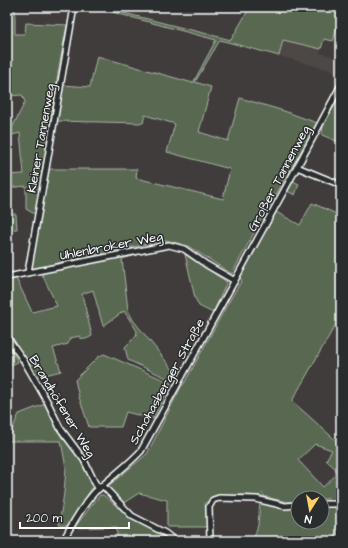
<svg xmlns="http://www.w3.org/2000/svg" width="348" height="548" font-family="'Architects Daughter',sans-serif">
<rect width="100%" height="100%" fill="#3f3c3b"/>
<filter id="ink" filterUnits="userSpaceOnUse"><feTurbulence type="fractalNoise" baseFrequency=".025" numOctaves="2"/><feDisplacementMap in="SourceGraphic" scale="8" xChannelSelector="R" yChannelSelector="G"/><feConvolveMatrix kernelMatrix="1 2 1 2 8 2 1 2 1" color-interpolation-filters="sRGB"/></filter>
<g filter="url(#ink)">
<polygon fill="#4e4644" points="283,40 321,49 320,53 341,59 341,73 279,56"/>
<g fill="#586851" stroke="#acb4a8" fill-rule="evenodd">
<polygon points="7,7 15,7 15,34 25,34 26,23 67,25 59,67 36,215 26,209 26,186 7,188 7,175 24,174 20,133 8,136 25,102 22,95 7,96"/>
<polygon points="93,7 100,7 231,40 250,7 341,7 341,13 338,16 341,17 341,22 339,21 333,41 324,39 321,49 283,40 279,56 220,40 195,82 211,87 199,132 228,141 240,98 284,111 317,123 269,207 266,210 232,274 188,246 166,240 31,269 48,169 137,169 136,178 223,199 230,169 167,152 175,124 145,115 143,123 55,121 62,85 90,87 97,56 193,83 216,40"/>
<polygon points="336,103 341,105 341,143 322,135 323,125"/>
<polygon points="293,181 299,184 295,195 287,191"/>
<polygon points="7,196 8,214 16,214 17,229 7,230"/>
<path d="M312,203L341,216V315L292,401L341,445V498L322,499V498H298V501L287,502L261,496L245,495L220,496L205,503L207,527H167V500L139,493L122,504L107,487L147,454L182,385L184,384L227,305L242,280L238,277L265,230L268,227L276,212L300,225ZM315,444L332,450L326,460L339,472L323,487L298,460Z"/>
<polygon points="155,250 122,259 128,310 133,320 177,375 173,381 128,360 125,347 136,336 137,331 124,311 103,326 93,290 82,294 92,336 86,339 80,338 80,336 70,338 68,344 53,348 61,371 37,377 7,329 7,280 16,278 32,312 57,306 41,272 52,269 53,271 120,257 121,254"/>
<polygon points="185,254 227,282 213,313 199,306 195,298"/>
<polygon points="7,344 18,362 7,367"/>
<polygon points="104,354 171,383 153,419 126,412 121,427 89,427 79,397 75,380 98,357"/>
<polygon points="45,404 62,438 74,449 83,463 93,483 92,488 67,526 59,525 64,493 66,468 61,441 7,441 19,414"/>
<polygon points="100,495 103,495 131,518 158,532 170,541 118,541 116,527 74,528"/>
<polygon points="260,502 289,508 298,508 298,522 322,522 322,507 341,506 341,518 335,541 253,541 258,525"/>
</g>
<g fill="none" stroke-linecap="round" stroke-linejoin="round">
<g stroke="#97a6ad" stroke-width="1">
<polyline points="262,493 266,497 287,503"/>
<polyline points="322,501 331,501"/>
<polyline points="336,541 341,515"/>
</g>
<defs>
<g id="minor">
<polyline points="297,167 341,185"/>
<polyline points="28,272 74,7"/>
<polyline points="7,277 169,245 184,249 207,265 235,281"/>
<polyline points="7,337 24,361 47,401 60,428 84,460 95,483 99,489"/>
<polyline points="103,486 132,516 165,533 175,541"/>
<polyline points="322,504 341,504"/>
<path d="M63,541C72,524 82,506 95,492C110,478 127,466 141,451L302,158L341,85"/>
<polyline points="210,541 209,507 213,500 219,498 256,499 285,506 298,505"/>
</g>
</defs>
<use href="#minor" stroke="#fff" stroke-width="8"/>
<use href="#minor" stroke="#2a2d2e" stroke-width="5"/>
</g>
</g>
<g text-anchor="middle" stroke-width="3" stroke-linejoin="round" paint-order="stroke">
<g font-size="13" fill="#fff" stroke="#2a2d2e">
<text transform="translate(40 138) rotate(-80)" y="5">Kleiner Tannenweg</text>
<text transform="translate(278 178) rotate(-62)" y="5">Großer Tannenweg</text>
<text transform="translate(111 245) rotate(-11)" y="5">Uhlenbroker Weg</text>
<text transform="translate(166 381) rotate(-61)" y="5">Schohasberger Straße</text>
<text transform="translate(63 406) rotate(59)" y="5">Brandhöfener Weg</text>
</g>
</g>
<rect width="348" height="548" fill="none" stroke="#2a2d2e" stroke-width="24"/>
<rect x="12" y="12" width="324" height="524" fill="none" stroke="#fff" stroke-width="1.5" filter="url(#ink)"/>
<g transform="translate(310 510) rotate(191)"><circle r="19" fill="#2a2d2e" stroke="#7f8182"/>
<path d="M0-3L7 15L0 10L-7 15Z" fill="#ffd166"/>
<text y="-6" font-size="11" font-weight="bold" text-anchor="middle" fill="#ffffff">N</text>
</g>
<path d="M20 522v6h109v-6" fill="none" stroke="#ffffff" stroke-width="2"/>
<text x="26" y="522" font-size="12" fill="#ffffff" stroke="#2a2d2e" stroke-width="3" paint-order="stroke">200 m</text>
</svg>
